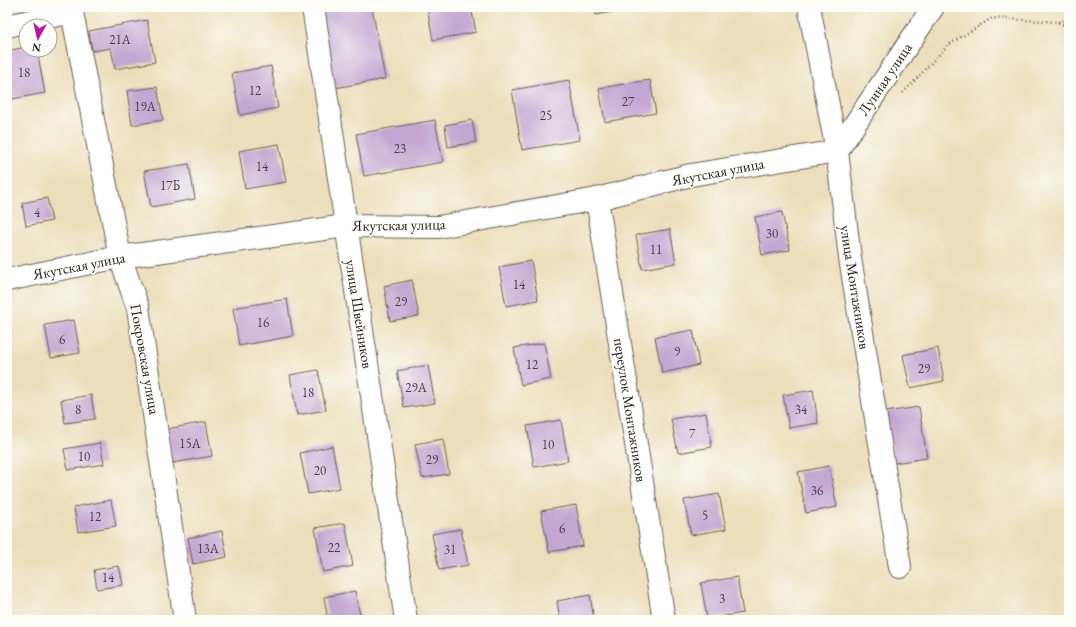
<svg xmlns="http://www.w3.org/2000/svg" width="1076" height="627" font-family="'EB Garamond',serif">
<rect width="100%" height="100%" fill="#fdfcf7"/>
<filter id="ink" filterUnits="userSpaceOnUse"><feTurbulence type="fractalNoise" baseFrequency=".025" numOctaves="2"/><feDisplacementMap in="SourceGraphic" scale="8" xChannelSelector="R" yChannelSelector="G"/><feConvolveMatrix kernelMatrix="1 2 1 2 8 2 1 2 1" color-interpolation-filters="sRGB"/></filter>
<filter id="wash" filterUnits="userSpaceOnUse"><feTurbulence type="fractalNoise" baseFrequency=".012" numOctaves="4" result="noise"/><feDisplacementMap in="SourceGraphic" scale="16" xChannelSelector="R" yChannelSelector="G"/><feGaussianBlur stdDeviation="0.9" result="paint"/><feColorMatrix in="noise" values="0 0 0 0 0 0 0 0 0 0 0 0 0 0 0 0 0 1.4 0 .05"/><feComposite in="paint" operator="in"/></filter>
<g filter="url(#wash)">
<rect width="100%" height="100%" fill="#ebdeba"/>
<g id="blocks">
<g fill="#c3a7d2">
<polygon points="320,7 372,7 385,79 335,88"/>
<polygon points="427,7 471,7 476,32 433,40"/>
<polygon points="595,7 632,7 633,8 596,15"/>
<polygon points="147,20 155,62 115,69 111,48 92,51 89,31"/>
<polygon points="26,47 26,50 37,50 45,93 7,100 7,51"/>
<polygon points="271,66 278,108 240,115 232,73"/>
<polygon points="569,80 580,140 522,150 512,90"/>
<polygon points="650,80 656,113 605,122 599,88"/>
<polygon points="157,87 163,120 132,125 127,91"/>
<polygon points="435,120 443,162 364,176 356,134"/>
<polygon points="472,120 476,142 448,147 445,125"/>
<polygon points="279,144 286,182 245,189 239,151"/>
<polygon points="189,164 195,199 151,207 144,171"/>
<polygon points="47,198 52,221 26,226 22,203"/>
<polygon points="782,212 790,250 762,255 755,217"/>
<polygon points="670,229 676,263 642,269 636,235"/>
<polygon points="531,261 538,300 506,306 499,267"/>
<polygon points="412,280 419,316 390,321 384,286"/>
<polygon points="287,299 293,336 239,346 233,308"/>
<polygon points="74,320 80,353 51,358 45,325"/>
<polygon points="693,330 699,365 662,373 655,337"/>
<polygon points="544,343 551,379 521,385 514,348"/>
<polygon points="938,348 944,381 910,388 903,355"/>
<polygon points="428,365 435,403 404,408 397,371"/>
<polygon points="318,370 326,410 297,415 290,375"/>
<polygon points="813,390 818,423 789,428 783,395"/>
<polygon points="91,395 95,419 65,423 61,400"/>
<polygon points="919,407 927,458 894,463 886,412"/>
<polygon points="706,413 712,447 678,453 671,419"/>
<polygon points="561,420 568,461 534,467 527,426"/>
<polygon points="206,422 212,456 173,463 167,429"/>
<polygon points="443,439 449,474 422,478 415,444"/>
<polygon points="100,443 104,464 68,470 64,449"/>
<polygon points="332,446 340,488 308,494 300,453"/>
<polygon points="829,466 837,507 806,513 798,472"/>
<polygon points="719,494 726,529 691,535 684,500"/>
<polygon points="111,500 116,526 78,532 74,507"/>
<polygon points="576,505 583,546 549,552 541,511"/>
<polygon points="345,523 353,566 323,572 315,528"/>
<polygon points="461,529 468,565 439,570 432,534"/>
<polygon points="222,531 227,557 193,564 188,538"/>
<polygon points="119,566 123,585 97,589 94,570"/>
<polygon points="737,577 743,613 707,619 701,583"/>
<polygon points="355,591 361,620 328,620 324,597"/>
<polygon points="590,595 594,620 560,620 557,601"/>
</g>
</g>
</g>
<g filter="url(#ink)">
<use href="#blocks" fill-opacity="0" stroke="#646053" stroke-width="1"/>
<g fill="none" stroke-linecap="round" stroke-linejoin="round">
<defs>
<g id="minor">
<polyline points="71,7 120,257 138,308 185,620"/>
<polyline points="313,7 406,620"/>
<polyline points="809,7 837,151 850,258 900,567"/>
<polyline points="7,26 72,12"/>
<polyline points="597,199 664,620"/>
<polyline points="7,280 120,257 346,226 438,227 597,199 691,175 837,151 933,7"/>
</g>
</defs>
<use href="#minor" stroke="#646053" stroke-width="24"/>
<g stroke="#646053" stroke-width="2.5" stroke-dasharray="1 3" stroke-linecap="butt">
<polyline points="1058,22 1069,19"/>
<polyline points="903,93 948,45 992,18 1057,22 1069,27"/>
</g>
<use href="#minor" stroke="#fff" stroke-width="22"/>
</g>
</g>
<g text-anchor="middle" stroke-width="3.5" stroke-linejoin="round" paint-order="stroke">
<g font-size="13" fill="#463f4a">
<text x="120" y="44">21А</text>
<text x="24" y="77">18</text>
<text x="255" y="95">12</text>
<text x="628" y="106">27</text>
<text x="145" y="111">19А</text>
<text x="546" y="120">25</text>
<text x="400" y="153">23</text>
<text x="262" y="171">14</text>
<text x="170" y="190">17Б</text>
<text x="37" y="217">4</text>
<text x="772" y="238">30</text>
<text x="656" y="254">11</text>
<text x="519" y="289">14</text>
<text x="401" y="306">29</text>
<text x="263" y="327">16</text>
<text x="62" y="344">6</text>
<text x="677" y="356">9</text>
<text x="532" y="369">12</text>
<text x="924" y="373">29</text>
<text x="416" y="392">29А</text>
<text x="308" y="397">18</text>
<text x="78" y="414">8</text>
<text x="801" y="414">34</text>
<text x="692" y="438">7</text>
<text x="190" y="448">15А</text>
<text x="548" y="449">10</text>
<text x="84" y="461">10</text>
<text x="432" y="464">29</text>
<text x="320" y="475">20</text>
<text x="817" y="495">36</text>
<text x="705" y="520">5</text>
<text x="95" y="521">12</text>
<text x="562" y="533">6</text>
<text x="334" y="552">22</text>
<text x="208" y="553">13А</text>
<text x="450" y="554">31</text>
<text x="108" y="582">14</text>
<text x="722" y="603">3</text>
</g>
<g font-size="15" fill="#1c1c1c" stroke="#fdfcf7">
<text transform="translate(885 79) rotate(-56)" y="5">Лунная улица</text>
<text transform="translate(718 172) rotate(-11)" y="5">Якутская улица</text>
<text transform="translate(399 225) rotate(-1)" y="5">Якутская улица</text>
<text transform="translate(79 266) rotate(-11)" y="5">Якутская улица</text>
<text transform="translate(855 287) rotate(81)" y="5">улица Монтажников</text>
<text transform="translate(359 314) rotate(81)" y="5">улица Швейников</text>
<text transform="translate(145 359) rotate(80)" y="5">Покровская улица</text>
<text transform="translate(630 410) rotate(81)" y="5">переулок Монтажников</text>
</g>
</g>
<rect width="1076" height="627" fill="none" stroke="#fdfcf7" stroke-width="24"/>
<g transform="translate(38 38) rotate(188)"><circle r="19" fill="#fdfcf7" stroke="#a3a29f"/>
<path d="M0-3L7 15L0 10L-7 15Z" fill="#b5179e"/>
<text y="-6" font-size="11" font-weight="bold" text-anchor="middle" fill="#1c1c1c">N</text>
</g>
</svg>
